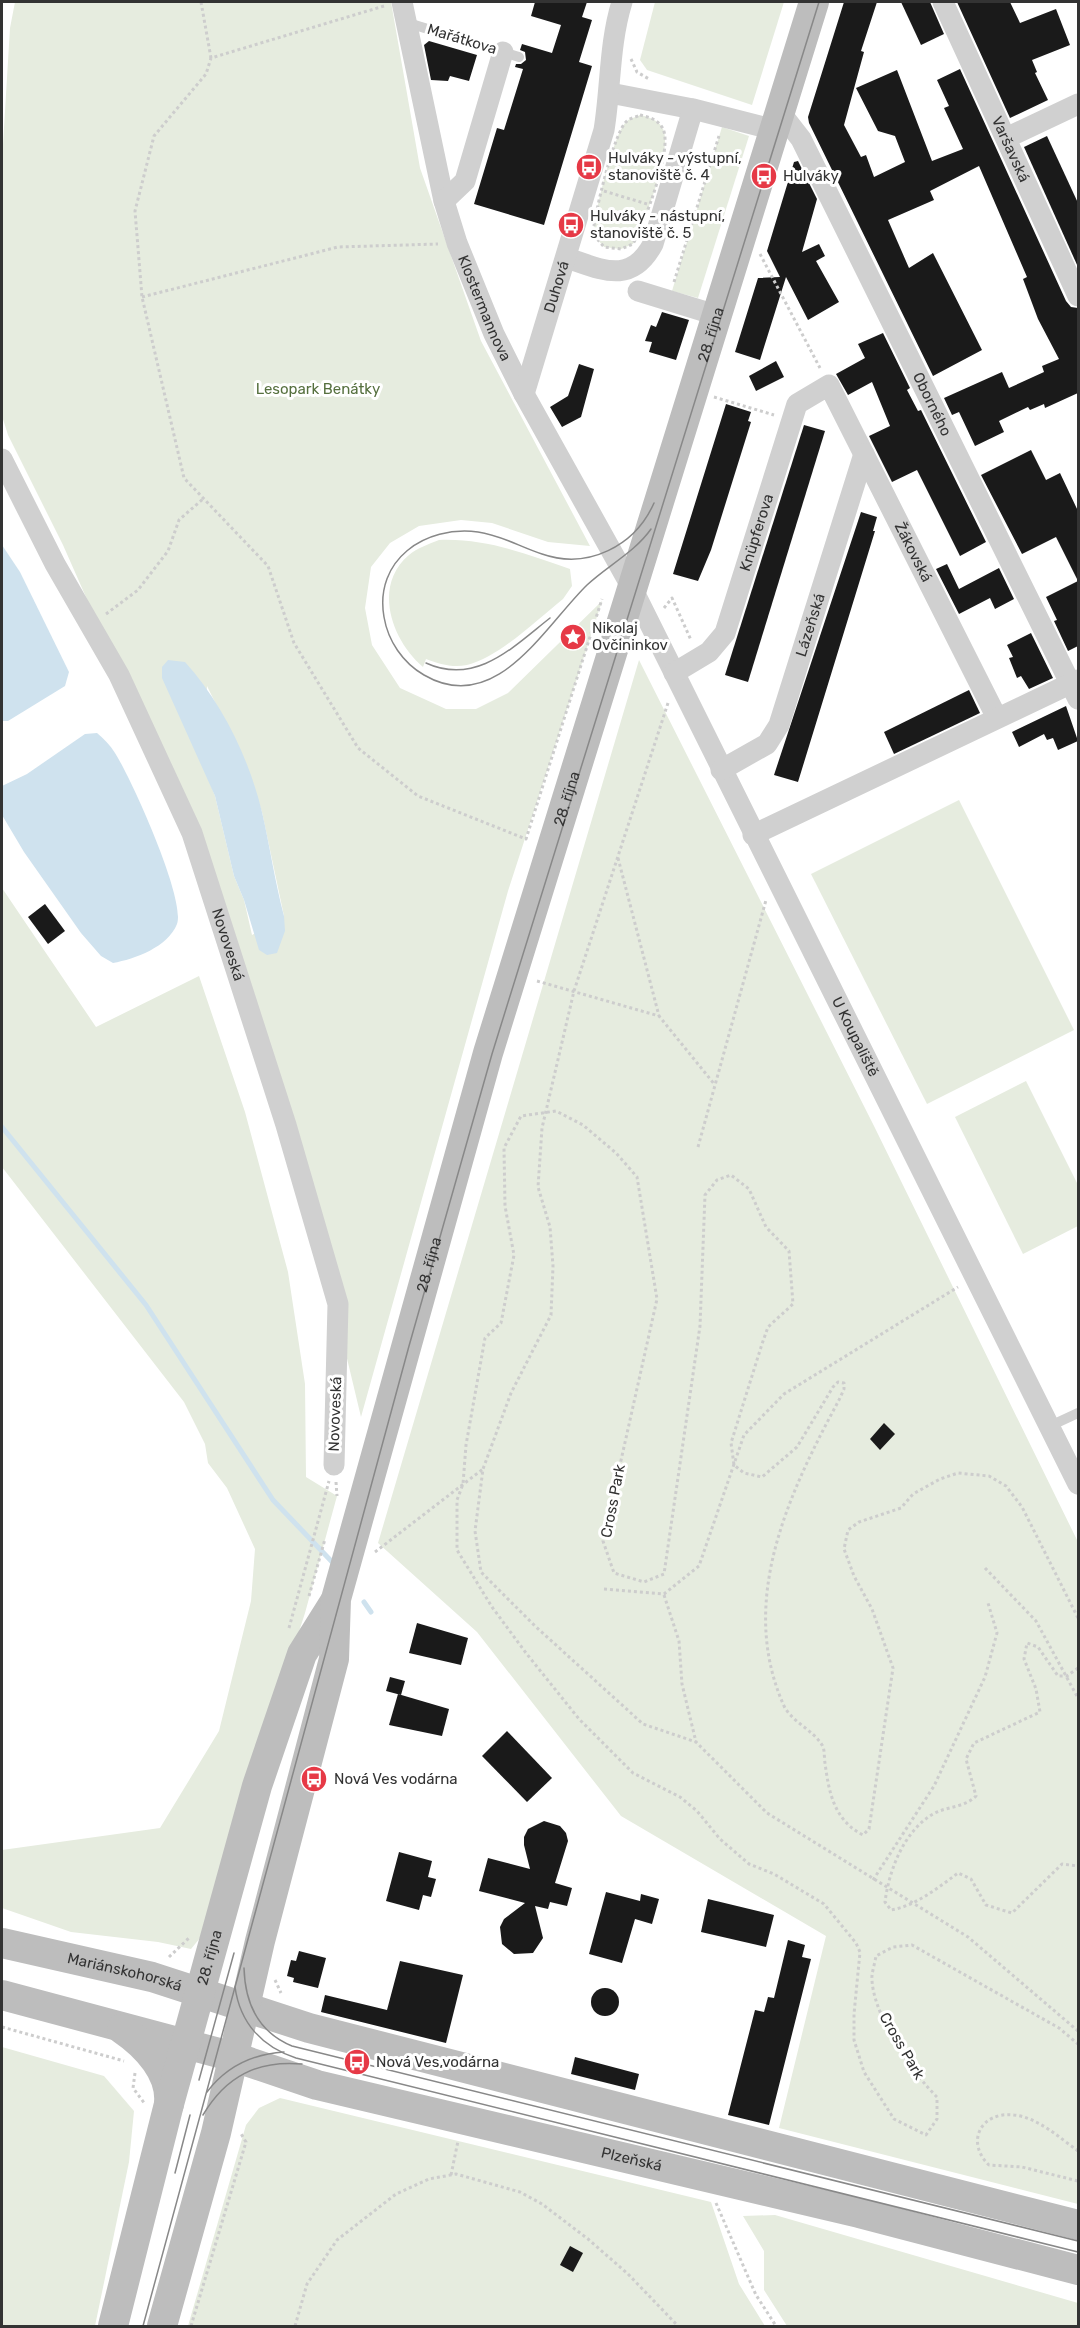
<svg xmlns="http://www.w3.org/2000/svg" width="1080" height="2328" font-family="Rubik,sans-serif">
<rect width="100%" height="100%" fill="#fff"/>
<g fill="#e6ecdf" fill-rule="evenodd">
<path d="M15,2H391L420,168L481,341L590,546L548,542L492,523L461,520L419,526L390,543L371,567L365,608L372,645L400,688L446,709H476L508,693L602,601L508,891L361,1417L290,1120L192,837L63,545L8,435L2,416V161L10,28ZM207,686L247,767L262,812L284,916L252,935L244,900L234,876L215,796L204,768Z"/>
<polygon points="655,2 784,2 752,105 647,70 640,60"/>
<path d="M640,115C649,117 659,120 663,129C673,149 644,224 633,244L621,249L604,247L593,234C594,216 614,131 627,121C630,118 637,117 640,115Z"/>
<polygon points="722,127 749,136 698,298 672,291"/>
<path d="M439,540C486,538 526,554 570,569L572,586L563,599C538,619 498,658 467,665C452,668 440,664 426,659L423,667C392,641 372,586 409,555C417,548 429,544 439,540Z"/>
<polygon points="639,660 874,1126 1078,1542 1078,2204 779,2128 826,1936 621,1816 477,1632 378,1543"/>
<polygon points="959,800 1074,1030 927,1104 811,874"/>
<polygon points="2,888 96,1027 199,976 245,1112 288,1272 305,1384 306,1477 337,1496 305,1613 200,1938 191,1949 158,1942 71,1932 2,1908 2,1850 160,1828 219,1731 251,1601 255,1549 227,1488 208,1463 205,1444 184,1402 2,1167"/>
<polygon points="1026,1081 1078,1185 1078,1226 1023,1254 955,1117"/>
<polygon points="2,2047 104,2076 134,2111 129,2162 95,2326 2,2326"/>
<polygon points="280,2098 711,2202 739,2284 765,2326 188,2326 246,2125 259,2108"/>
<polygon points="775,2215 1078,2303 1078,2326 787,2326 764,2290 764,2251 743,2216"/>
</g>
<g fill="#cfe2ee">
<polygon points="2,545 20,572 69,672 65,686 8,721 2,721"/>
<path d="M168,660L185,662C222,703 249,758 262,812C270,847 275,882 284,916L285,931L277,953L267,955L259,950L244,900L234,876L215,796L162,678V667Z"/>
<path d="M97,733C104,739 110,745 115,753C131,778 186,899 177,924C168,947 135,959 113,963L101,956L81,933L24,852L2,815V786L27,774L85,734Z"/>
</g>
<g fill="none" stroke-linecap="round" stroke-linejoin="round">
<g stroke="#cfe2ee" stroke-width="5">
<polyline points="2,1127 146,1305 273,1500 336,1566"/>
<polyline points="364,1602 371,1612"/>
</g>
</g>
<g fill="#1a1a1a">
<polygon points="535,2 587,2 582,17 592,20 579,62 592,66 544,225 474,204 497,128 504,130 523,69 515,67 516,64 521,64 526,60 525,52 520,50 522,44 552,53 561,25 531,16"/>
<polygon points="844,2 877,2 861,51 864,52 844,125 861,157 866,155 874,177 905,162 895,136 878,131 856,88 897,70 932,161 963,149 944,108 949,106 937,80 960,69 1066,301 1071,307 1078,308 1078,393 1045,408 1044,404 1030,410 1028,407 999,421 1004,432 975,446 959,412 952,415 944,398 1002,372 1009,388 1044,372 1042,366 1059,359 1038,319 1023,279 1027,277 979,166 930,191 934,200 888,220 909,268 933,253 982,350 933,376 809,123 808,117"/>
<polygon points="901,2 930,2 944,34 921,45"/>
<polygon points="957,2 1010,2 1020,23 1056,9 1070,45 1032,60 1037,72 1035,73 1048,100 1010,118"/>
<polygon points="429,41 477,55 469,81 450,76 448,81 431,80 424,45"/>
<polygon points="1047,136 1078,203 1078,267 1024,147"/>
<polygon points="798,161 817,199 802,252 819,244 825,256 816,261 839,302 808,320 786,277 760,360 735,352 758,278 780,277 767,251 794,162"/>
<polygon points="662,312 689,320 676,360 649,352 652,342 645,341 651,325 656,327"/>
<polygon points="883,333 910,388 907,390 918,411 921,410 986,542 960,556 917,470 892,482 869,436 890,426 872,382 848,395 836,374 865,358 858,344"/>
<polygon points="776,361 784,377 756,391 749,376"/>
<polygon points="579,364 594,369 581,417 562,427 550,407 568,396"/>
<polygon points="726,404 751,412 748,421 751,422 711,550 698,581 673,574"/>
<polygon points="804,425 825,431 748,682 725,675"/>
<polygon points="1031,450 1046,480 1060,473 1078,511 1078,581 1056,537 1022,554 981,475"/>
<polygon points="861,512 877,517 873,531 875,531 798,782 774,775"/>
<polygon points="947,564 959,589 999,568 1014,599 995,609 990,598 959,614 936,569"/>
<polygon points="1078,581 1078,646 1068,651 1054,621 1057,620 1046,597"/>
<polygon points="1031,633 1053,678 1029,689 1021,676 1017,678 1009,658 1013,657 1007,645"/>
<polygon points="969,690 980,713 894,754 884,732"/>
<polygon points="1066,706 1078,741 1058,750 1053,738 1047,740 1044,734 1019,747 1012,732"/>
<polygon points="45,904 65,931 48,944 28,917"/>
<polygon points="884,1423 895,1434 880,1450 870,1439"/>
<polygon points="417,1623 468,1638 461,1665 409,1653"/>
<polygon points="390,1677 405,1681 401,1695 386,1691"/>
<polygon points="398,1694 449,1709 442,1736 389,1725"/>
<polygon points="507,1731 552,1778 527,1802 482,1756"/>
<polygon points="544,1821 560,1826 566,1833 568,1841 555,1883 572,1888 567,1906 550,1902 548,1909 535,1906 543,1938 533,1953 514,1954 502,1944 500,1927 504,1919 525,1903 479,1891 488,1858 530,1869 524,1845 524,1837 528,1829"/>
<polygon points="399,1852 432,1861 428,1877 436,1879 431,1897 423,1895 419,1910 386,1901"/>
<polygon points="606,1892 640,1901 641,1894 659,1899 652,1924 635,1919 622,1963 589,1954"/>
<polygon points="708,1899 774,1915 766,1947 701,1932"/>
<polygon points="788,1940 805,1945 802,1957 811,1959 769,2125 728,2115 755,2010 764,2012 768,1997 774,1998"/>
<polygon points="299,1951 326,1958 318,1988 293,1982 294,1978 287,1976 291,1960 296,1961"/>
<polygon points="400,1961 463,1975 446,2043 321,2012 325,1995 387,2010"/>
<circle cx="605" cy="2002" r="14"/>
<polygon points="575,2057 639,2074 635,2090 571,2074"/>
<polygon points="570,2246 583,2253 573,2272 560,2265"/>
</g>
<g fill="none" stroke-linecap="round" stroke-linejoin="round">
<g stroke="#cdcdcd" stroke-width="3" stroke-dasharray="3 3" stroke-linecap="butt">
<polyline points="201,2 211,58"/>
<polyline points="384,6 211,58 206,74 154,136 135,211 142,297 184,478 268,566 294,643 358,748 418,796 526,839 602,599"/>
<polyline points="631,59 637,72 649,79"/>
<path d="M640,115C649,117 659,120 663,129C673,149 644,224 633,244L621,249L604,247L593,234C594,216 614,131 627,121C630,118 637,117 640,115Z"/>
<polyline points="604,191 647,204"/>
<polyline points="760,254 820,368"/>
<polyline points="674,282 719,136"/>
<polyline points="142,297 338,247 438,244"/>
<polyline points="714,397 774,415"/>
<polyline points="664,608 672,598 691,640"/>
<polyline points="106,614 138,590 168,551 179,520 204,498"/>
<polyline points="668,703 574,991 542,1128 538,1187 550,1227 553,1266 551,1315 511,1393 483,1469 475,1531 481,1572 535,1626 643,1724 696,1742 767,1813 968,1937 1078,2031"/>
<polyline points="618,858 659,1016"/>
<polyline points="537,981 659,1016 715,1085"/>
<polyline points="698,1147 766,900"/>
<polyline points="336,1482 337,1496"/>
<polyline points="375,1552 483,1469"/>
<polyline points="985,1568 1036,1621 1078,1698"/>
<polyline points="604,1589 664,1594 699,1566 744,1435 784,1394 958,1287"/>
<polyline points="664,1595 679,1641 682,1684 696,1742"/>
<polyline points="309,1596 325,1539"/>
<path d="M1078,1618L1022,1507L1006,1486L989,1476L958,1473L940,1479L913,1494L901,1508L859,1522L848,1530L844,1549L854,1576L872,1609L893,1668L869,1829L863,1835C834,1820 829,1793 825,1763C824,1758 825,1749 822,1745C813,1730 792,1722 784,1706C737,1601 789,1493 839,1400L844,1389V1383L838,1382L833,1387L797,1447L762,1477L744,1473L734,1465L731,1443L762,1344L768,1327L793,1304L789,1251L766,1227L749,1189L731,1175L717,1180L705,1195L700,1326L664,1574L644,1582L614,1573L603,1541L657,1299L637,1177L616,1153L583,1125L556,1111L521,1116L504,1148L505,1206L514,1255L501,1323L485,1338L466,1445L463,1484L457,1500V1550L492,1607L526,1653L579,1719L633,1773L680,1797L697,1811L720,1839L749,1864L774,1874L824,1904L856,1943L860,1952L854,2014V2040L864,2072L894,2119L926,2135L937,2119V2097C912,2073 870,2011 872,1975C873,1969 875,1962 876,1956L893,1947L912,1945L1059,2028L1078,2044"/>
<polyline points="289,1628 329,1481"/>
<path d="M1078,1668L1067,1676H1058L1038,1647L1027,1643L1024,1659L1036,1689L1040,1712L974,1743L966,1759L976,1796C964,1808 947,1806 933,1814C904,1831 889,1870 885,1902L891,1910C915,1906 938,1888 958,1873L971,1879L986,1905L1012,1913L1062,1864L1078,1866"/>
<polyline points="873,1880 934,1786 985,1677 997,1633 988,1603"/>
<polyline points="169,1957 190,1937"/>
<polyline points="275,1980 281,1993"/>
<polyline points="2,2027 124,2061"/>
<polyline points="135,2073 133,2088 145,2104"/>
<path d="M1078,2151C1060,2138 1037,2117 1014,2115C981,2111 965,2142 989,2165L1022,2167L1078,2181"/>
<polyline points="451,2175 458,2141"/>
<polyline points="716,2203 756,2295 776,2326"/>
<polyline points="191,2326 246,2142 240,2132"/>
<polyline points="295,2326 307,2284 337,2240 396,2194 429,2179 456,2174 520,2192 542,2204 588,2239 628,2274 678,2326"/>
</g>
<g stroke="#d0d0d0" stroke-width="10">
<polyline points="405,22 519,57"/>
<polyline points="1050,1426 1078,1413"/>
</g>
<g stroke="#d0d0d0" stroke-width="21">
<path id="s1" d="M402,2L444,201L457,243L494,334L524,394L632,588L1078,1484"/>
<path id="s2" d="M943,2L1078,296"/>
<polyline points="610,93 693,109 775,130"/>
<path id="s3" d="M780,112L801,139L1078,699"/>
<polyline points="1006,138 1078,104"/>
<polyline points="444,201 465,181 503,52"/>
<path d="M567,258C603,270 631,285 653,244L693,109"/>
<polyline points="638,291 716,315"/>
<path id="s4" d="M524,394L604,130C611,87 609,44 622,2"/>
<path id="s5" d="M2,459L55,564L119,675L192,833L286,1125L338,1304L334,1465"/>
<path id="s6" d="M674,673L709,652L725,633L797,404L829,385L997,718"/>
<path id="s7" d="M721,770L767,744L779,725L864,454"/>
<polyline points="753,835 1078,680"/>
</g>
<g stroke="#bdbdbd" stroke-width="30">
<path id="s8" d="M2,1943L152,1977L309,2028L1078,2225"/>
<path id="s9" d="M2,1995L234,2057L317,2085L859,2213L1078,2270"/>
<path d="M122,2029C147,2046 172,2073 169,2104"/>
<path id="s10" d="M113,2326L169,2104L257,1786L302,1654L334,1603"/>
<path id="s11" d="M162,2326L216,2133L260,1941L334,1659L336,1599L488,1053L814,2"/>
</g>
<g stroke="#888" stroke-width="1.5">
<path d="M651,529C635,552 607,566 587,585C544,627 496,717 424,675C403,663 388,641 384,617C374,560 425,525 478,532C501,535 520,547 542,554C588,570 635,546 654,503"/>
<path d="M426,663C476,686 513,647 550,618"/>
<path d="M244,1968C245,2003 258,2032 292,2046L1078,2241"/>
<path d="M235,1987C240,2023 262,2047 296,2058L1078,2252"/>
<polyline points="199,2080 234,1953"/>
<path d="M207,2092C226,2067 253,2054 284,2052"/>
<path d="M203,2115C226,2076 258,2060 302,2064"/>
<polyline points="175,2173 190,2115"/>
<polyline points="143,2326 409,1346 492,1054 819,2"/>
</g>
</g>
<defs>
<symbol id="bus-disc" viewBox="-11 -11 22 22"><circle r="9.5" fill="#e63946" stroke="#fff"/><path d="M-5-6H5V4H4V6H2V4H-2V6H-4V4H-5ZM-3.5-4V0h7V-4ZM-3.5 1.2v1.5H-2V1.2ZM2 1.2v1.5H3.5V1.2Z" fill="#fff"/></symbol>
<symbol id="sight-disc" viewBox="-11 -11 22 22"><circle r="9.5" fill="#e63946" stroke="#fff"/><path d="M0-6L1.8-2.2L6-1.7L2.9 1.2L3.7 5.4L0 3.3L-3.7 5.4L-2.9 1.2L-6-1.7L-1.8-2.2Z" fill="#fff"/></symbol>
</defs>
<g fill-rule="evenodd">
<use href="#bus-disc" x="574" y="152" width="30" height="30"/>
<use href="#bus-disc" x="749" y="161" width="30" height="30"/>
<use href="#bus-disc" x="556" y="210" width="30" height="30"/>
<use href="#sight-disc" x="558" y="622" width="30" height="30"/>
<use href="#bus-disc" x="299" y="1764" width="30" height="30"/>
<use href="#bus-disc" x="342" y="2047" width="30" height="30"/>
</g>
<g text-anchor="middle" stroke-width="6" stroke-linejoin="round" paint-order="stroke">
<g font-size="15" fill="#333" stroke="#fff">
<text transform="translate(462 39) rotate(17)" y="5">Mařátkova</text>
<text dy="5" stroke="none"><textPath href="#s2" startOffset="162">Varšavská</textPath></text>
<text dy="5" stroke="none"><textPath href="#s4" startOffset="112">Duhová</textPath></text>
<text dy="5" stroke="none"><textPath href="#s1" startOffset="318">Klostermannova</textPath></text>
<text dy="5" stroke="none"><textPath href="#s11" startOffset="2068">28. října</textPath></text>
<text dy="5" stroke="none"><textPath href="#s3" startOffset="330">Oborného</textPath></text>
<text dy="5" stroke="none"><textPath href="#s6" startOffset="171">Knüpferova</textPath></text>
<text dy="5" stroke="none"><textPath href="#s6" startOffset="530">Žákovská</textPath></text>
<text dy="5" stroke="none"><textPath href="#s7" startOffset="180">Lázeňská</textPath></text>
<text dy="5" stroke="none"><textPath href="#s11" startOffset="1582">28. října</textPath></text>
<text dy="5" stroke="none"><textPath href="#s5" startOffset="537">Novoveská</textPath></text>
<text dy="5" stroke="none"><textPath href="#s1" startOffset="1136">U Koupaliště</textPath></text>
<text dy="5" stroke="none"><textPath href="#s11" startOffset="1096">28. října</textPath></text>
<text transform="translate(335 1414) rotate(-88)" y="5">Novoveská</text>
<text transform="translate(613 1501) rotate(-79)" y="5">Cross Park</text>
<text dy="5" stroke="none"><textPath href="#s10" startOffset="381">28. října</textPath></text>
<text dy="5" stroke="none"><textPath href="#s8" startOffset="126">Mariánskohorská</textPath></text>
<text transform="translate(902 2046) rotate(60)" y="5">Cross Park</text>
<text dy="5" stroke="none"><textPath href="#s9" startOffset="651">Plzeňská</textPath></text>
</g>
<g font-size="15" fill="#333" stroke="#fff" text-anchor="start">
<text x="608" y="163">Hulváky - výstupní,<tspan x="608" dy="17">stanoviště č. 4</tspan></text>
<text x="783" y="181">Hulváky</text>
<text x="590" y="221">Hulváky - nástupní,<tspan x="590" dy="17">stanoviště č. 5</tspan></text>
<text x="592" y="633">Nikolaj<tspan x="592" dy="17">Ovčininkov</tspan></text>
<text x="334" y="1784">Nová Ves vodárna</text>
<text x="376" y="2067">Nová Ves,vodárna</text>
</g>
<g font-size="15" fill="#56703f" stroke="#fff">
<text x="318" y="394">Lesopark Benátky</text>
</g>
</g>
<rect width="1080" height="2328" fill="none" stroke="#333333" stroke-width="6"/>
</svg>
